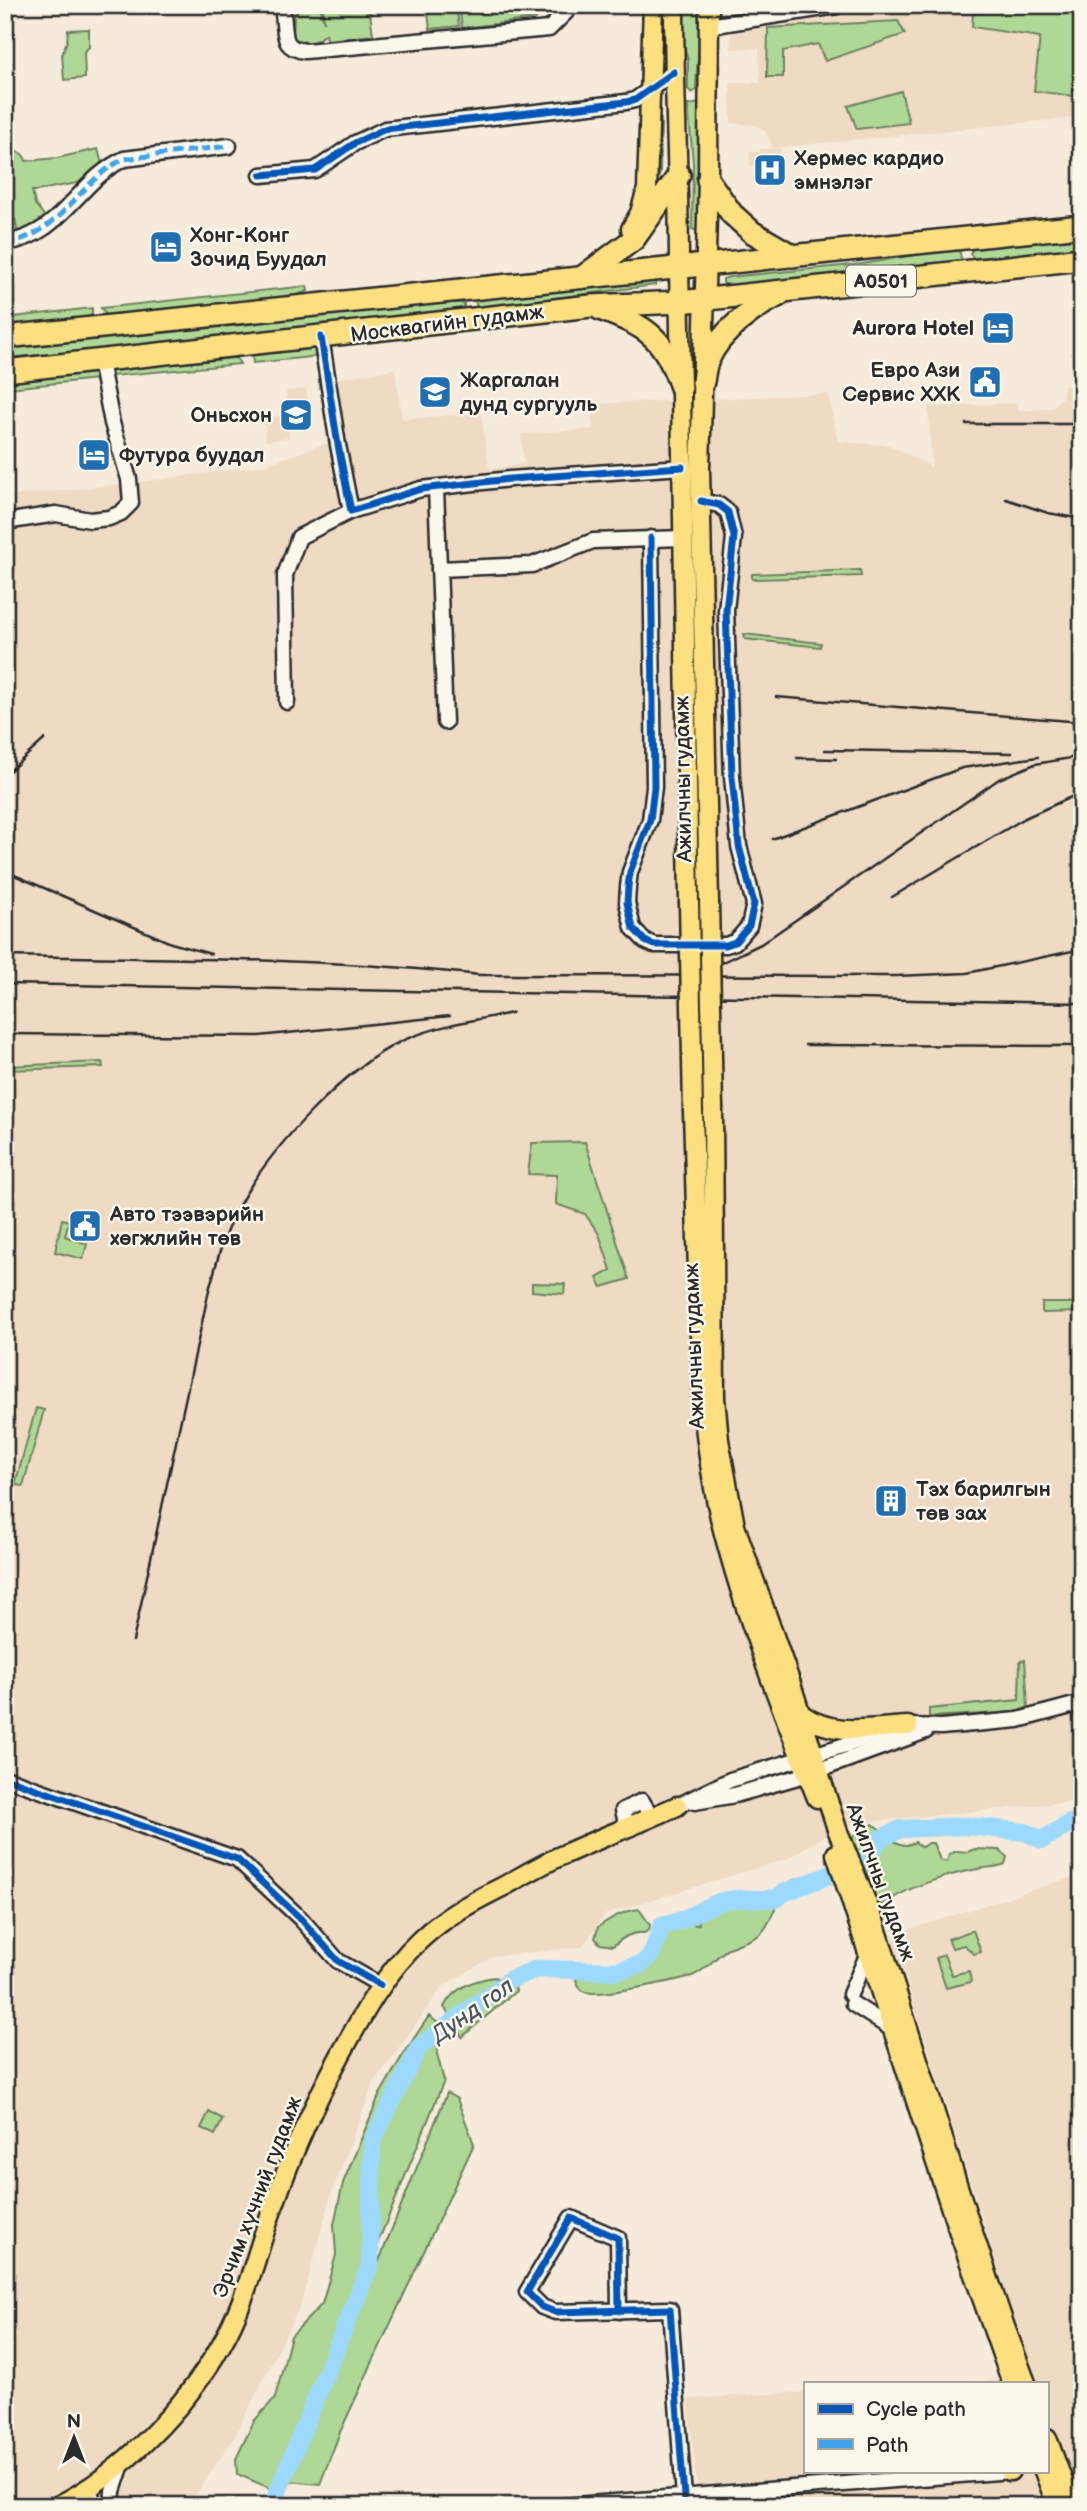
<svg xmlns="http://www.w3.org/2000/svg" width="1087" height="2511" font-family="'Balsamiq Sans',sans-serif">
<rect width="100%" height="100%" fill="#f6eada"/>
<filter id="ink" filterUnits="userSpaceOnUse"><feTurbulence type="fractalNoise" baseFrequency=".0143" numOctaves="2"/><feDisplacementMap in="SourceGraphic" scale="14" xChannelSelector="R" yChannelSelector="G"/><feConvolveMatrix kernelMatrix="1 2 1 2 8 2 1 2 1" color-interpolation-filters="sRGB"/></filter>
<g filter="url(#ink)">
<g fill="#efdac4">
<polygon points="732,5 1082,5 1082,117 773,148 766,132 757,125 731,123 730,83 760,83 759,48 731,49"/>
<polygon points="760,149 780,149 780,180 765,180 764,174 755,165 750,165 749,152 760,152"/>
<polygon points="395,369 402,419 481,413 489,469 524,464 521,434 593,429 590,404 828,394 838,442 888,445 932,467 928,407 1017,403 1019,411 1052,408 1063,396 1064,386 1082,385 1082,1801 843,1824 789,1858 606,1914 582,1947 494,1956 443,1986 373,2084 331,2195 301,2304 234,2438 188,2506 5,2506 5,497 141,482 265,465 341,438 334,379"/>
<polygon points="307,389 308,406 305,407 308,427 299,428 298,424 288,426 289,437 266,441 264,418 288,415 286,391"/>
<polygon points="1082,1874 1082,2506 699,2506 688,2399 805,2392 805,2471 1047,2471 1047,2383 953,2383 1033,2378 892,1935"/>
</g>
<g fill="#afd896" stroke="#6d8260" stroke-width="2">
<polygon points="355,5 369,5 373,35 327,40 326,34 312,43 293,39 294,16 300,8 320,6 324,22 323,8"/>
<polygon points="427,5 456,5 459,26 430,29"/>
<polygon points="459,5 535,5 536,19 462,28"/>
<polygon points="659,5 669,5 668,34 662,72 659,76"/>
<path d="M683,5H702C702,34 696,61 696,90L692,93L688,89V60L682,39Z"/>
<polygon points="1052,5 1082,5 1082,97 1034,91 1040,37 972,27 973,13"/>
<polygon points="898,21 905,34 825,61 818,44 783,51 783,77 767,77 768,28"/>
<polygon points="89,29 89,47 84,52 85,78 64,80 62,54 67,41 68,30"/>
<polygon points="901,91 909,123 857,129 848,106"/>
<polygon points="701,103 700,230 697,231 692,229 693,163 688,105"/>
<polygon points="655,112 661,119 660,174 658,178 656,178"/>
<path d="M98,149L102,164L101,174C88,183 76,183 61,186C51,187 42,191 32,191L35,204L46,218L25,235L17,230L15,219L5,220V152C16,152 23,150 26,161L57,158Z"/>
<polygon points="1082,233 1082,252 1014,259 998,256 974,258 970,254 973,248 998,246 1019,239"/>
<polygon points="956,248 959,250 962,262 728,287 723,282 723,279 729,277 862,264"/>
<polygon points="657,279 655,285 477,308 474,295"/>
<polygon points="307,286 308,291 292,297 108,317 101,308"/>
<polygon points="414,302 460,303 464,304 464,308 461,310 113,352 78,352 5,358 5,349"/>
<polygon points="92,308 92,314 88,318 5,327 5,318"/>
<polygon points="319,348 320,356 253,363 252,355"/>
<polygon points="234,358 237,359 240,364 112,376 112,370"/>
<polygon points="91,373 96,374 97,379 9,388 8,380"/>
<polygon points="860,570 861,576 752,579 752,574"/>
<polygon points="744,634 821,643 820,647 745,639"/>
<polygon points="102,1062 103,1067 5,1070 5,1066"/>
<polygon points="585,1142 629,1279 602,1287 597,1278 611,1270 599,1234 585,1214 556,1204 557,1175 528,1174 532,1143"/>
<polygon points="62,1219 69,1221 65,1236 87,1244 83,1259 55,1252"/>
<polygon points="532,1283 565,1284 564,1294 532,1291"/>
<polygon points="1042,1303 1082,1303 1082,1312 1042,1313"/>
<polygon points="36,1408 44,1410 23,1486 15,1485"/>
<polygon points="1025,1660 1028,1707 1018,1712 929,1717 929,1709 1019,1700 1020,1661"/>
<polygon points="873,1824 882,1831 865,1854 857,1853 852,1849 853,1836"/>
<path d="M887,1839C900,1842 902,1849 915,1842L922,1847L928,1843H933L940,1860L947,1862L949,1854L957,1851L967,1852L975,1849L999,1850L1007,1857L1005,1864C995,1868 988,1867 978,1869C951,1874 904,1887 884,1905L870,1902L861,1868L875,1857L876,1850Z"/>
<path d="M799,1878H806L796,1890L788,1893V1896L782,1897C772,1908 772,1924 760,1934C752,1941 741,1942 731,1947C717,1954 706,1971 692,1976C674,1981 600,1997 585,1992C579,1990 579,1985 576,1980L586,1966C596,1965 604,1968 613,1968C646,1967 651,1949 658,1922C670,1918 685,1916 695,1925L699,1924L698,1918L701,1914H712L721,1904L761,1906C770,1896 773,1888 787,1886L791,1881Z"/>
<path d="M639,1909L650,1925L649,1930L644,1933C632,1931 622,1938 613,1946L600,1944L595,1938L598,1927C611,1918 623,1911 639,1909Z"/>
<polygon points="973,1930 981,1952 974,1954 964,1945 952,1948 948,1939"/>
<polygon points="944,1955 952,1975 969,1971 971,1982 946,1988 936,1958"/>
<path d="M494,1977L514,1984L516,1991L462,2037L444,2007C453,1988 474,1980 494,1977Z"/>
<polygon points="429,2016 443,2027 437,2054 444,2081 293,2450 274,2490 237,2474 236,2459 254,2421 275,2398 291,2336 322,2304 336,2255 334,2224 343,2183 379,2096 404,2053"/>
<polygon points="447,2093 457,2099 474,2144 340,2432 320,2484 287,2481 353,2325"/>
<polygon points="209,2112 223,2119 215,2135 201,2128"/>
</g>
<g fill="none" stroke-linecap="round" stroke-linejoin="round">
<path stroke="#9dd9fe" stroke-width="18" d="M272,2506L370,2265L372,2142L419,2047L511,1979L537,1969L617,1971L642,1964L652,1954L662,1925C683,1924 701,1907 723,1901C740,1896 760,1901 778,1898L783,1893L837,1872L868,1856L881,1838L901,1829L967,1826L1025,1832L1042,1840L1070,1823L1082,1822"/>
<defs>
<g id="minor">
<path d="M283,14C286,35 281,48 305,51L549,29L567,11L570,5"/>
<polyline points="709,26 837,6"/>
<polyline points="261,175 315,170 355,143 385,129 626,102 635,100 674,72"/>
<path d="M5,243C63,235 76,182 124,159L229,146"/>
<polyline points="321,337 338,445 351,511 421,489 510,479 682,467"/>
<polyline points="436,488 445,722"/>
<polyline points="5,522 56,514 90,520 109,518 121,513 131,503 129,479 112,423 100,361"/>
<polyline points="651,538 654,787 650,820 630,872 628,887 627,903 633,928 645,941 654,945 726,945 735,942 749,926 754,904 739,846 732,777 726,610 734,537 728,512 719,505 701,501"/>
<polyline points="5,567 5,570"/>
<polyline points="439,569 532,565 593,541 683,538"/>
<polyline points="287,702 285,575 299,537 351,511"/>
<polyline points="5,1778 237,1859 301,1919 338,1961 380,1985"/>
<polyline points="695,1802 735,1795 808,1774 926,1731"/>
<polyline points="677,1806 730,1780 908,1726 941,1727 1018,1720 1082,1703"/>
<polyline points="627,1827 623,1810 642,1801 652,1818"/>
<polyline points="850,1994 869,1951"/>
<polyline points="853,2004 895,2031"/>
<polyline points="619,2311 618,2238 571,2218 527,2292 542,2307 555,2312 670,2309 684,2497"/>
<polyline points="89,2489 95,2506"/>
<polyline points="112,2506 113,2491 122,2464"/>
<polyline points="563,2506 1011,2471"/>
</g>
<g id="major">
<path d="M674,5C674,92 679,179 679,266L689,902"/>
<polyline points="631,229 640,213 647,189 653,5"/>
<polyline points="709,902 700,470 708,180 709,5"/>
<polyline points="713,1109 715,1398 719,1440 735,1526 790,1681 837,1829 874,1921 969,2221 1005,2327 1026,2383"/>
<path d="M693,1112L702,1399C707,1446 713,1495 726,1541C750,1629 783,1713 817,1798"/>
<path d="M801,1714C833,1737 870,1728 908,1726"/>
<polyline points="836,1854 954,2218 1012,2383"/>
<polyline points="1047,2438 1072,2506"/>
<polyline points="1009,2471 1010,2471"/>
<polyline points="1044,2471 1057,2506"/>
<path d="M57,2506C121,2475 186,2407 221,2345C247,2301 257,2249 275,2202C293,2150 316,2100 342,2052C364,2012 386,1972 420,1940C445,1916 474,1901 504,1886C524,1875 544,1863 565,1854C602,1837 640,1823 677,1806"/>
</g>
<g id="highway">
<polyline points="708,180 732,214 752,232 793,256"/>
<polyline points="584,276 634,239 679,175"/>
<path d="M600,309C650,328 663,337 681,387"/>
<polyline points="5,337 1082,226"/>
<polyline points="5,371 591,306 680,302 1082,259"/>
<path d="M703,382C704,375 705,366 708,360C720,332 753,308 779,295"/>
</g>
</defs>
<use href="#minor" stroke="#2b2b2b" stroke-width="19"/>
<use href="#major" stroke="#2b2b2b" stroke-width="23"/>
<use href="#highway" stroke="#2b2b2b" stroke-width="26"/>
<use href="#minor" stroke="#fbf7ec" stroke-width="14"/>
<use href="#major" stroke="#fce080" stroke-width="18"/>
<use href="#highway" stroke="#fce080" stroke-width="21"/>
<g stroke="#2b2b2b" stroke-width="2.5">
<polyline points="966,424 1082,424"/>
<polyline points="1006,499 1048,513 1082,519"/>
<polyline points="776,697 1082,722"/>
<polyline points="825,750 1012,753"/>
<polyline points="797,758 836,759"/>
<polyline points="5,775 45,739"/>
<polyline points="772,839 962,768 1038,757"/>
<polyline points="5,871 171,943 211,954"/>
<polyline points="892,897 1025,818 1082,792"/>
<path d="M5,956C163,959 323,957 480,975L896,976L967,973L1082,949"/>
<polyline points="695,969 721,963 761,944 999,779 1035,764 1082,756"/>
<polyline points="5,984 1082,1003"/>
<polyline points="5,1034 259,1036 450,1016"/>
<polyline points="805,1045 1082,1046"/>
<path d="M133,1641L209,1290C217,1263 223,1234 237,1209C267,1152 345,1067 404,1040C439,1025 475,1020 512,1013"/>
</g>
<defs>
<g id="major-bridge">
<polyline points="689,902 693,1112"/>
<polyline points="709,902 713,1109"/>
</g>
</defs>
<use href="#major-bridge" stroke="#2b2b2b" stroke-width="23" stroke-linecap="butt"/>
<use href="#major-bridge" stroke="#fce080" stroke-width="18"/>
<path stroke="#3ea3eb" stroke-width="5" stroke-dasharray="10 5" stroke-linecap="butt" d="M5,243C63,235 76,182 124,159L229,146"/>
<defs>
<g id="cycleway">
<polyline points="261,175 315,170 355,143 385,129 626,102 635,100 674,72"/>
<polyline points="321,337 338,445 351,511 421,489 510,479 682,467"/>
<polyline points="651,538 654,787 650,820 630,872 628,887 627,903 633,928 645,941 654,945 726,945 735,942 749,926 754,904 739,846 732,777 726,610 734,537 728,512 719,505 701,501"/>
<polyline points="5,1778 237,1859 301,1919 338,1961 380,1985"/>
<polyline points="619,2311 618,2238 571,2218 527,2292 542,2307 555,2312 670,2309 684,2497"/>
</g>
</defs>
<use href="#cycleway" stroke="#fbf7ec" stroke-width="11"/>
<use href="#cycleway" stroke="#0057b8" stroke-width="7"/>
</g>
</g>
<defs>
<symbol id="hospital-square" viewBox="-11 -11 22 22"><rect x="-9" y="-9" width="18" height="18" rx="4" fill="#1f6fb2" stroke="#fbf7ec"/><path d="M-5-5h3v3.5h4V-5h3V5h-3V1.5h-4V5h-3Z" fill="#fff"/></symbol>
<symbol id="hotel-square" viewBox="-11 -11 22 22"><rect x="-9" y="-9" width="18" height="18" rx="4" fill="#1f6fb2" stroke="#fbf7ec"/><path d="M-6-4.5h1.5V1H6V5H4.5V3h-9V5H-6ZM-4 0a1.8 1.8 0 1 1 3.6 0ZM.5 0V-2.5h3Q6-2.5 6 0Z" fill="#fff"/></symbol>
<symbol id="civic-square" viewBox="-11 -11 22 22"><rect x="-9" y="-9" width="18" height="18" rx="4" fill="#1f6fb2" stroke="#fbf7ec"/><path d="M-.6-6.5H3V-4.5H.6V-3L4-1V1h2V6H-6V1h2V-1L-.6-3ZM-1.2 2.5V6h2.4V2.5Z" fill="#fff"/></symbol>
<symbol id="school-square" viewBox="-11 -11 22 22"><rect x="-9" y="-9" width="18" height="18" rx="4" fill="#1f6fb2" stroke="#fbf7ec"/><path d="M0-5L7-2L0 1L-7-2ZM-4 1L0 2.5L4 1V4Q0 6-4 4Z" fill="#fff"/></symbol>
<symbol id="building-square" viewBox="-11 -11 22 22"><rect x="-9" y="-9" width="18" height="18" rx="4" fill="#1f6fb2" stroke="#fbf7ec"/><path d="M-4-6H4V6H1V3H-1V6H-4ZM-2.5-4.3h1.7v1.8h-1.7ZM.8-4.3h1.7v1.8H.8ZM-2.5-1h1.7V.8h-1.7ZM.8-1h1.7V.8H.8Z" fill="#fff"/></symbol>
</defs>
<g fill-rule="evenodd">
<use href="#hospital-square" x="751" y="151" width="38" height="38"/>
<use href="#hotel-square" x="147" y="228" width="38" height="38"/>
<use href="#hotel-square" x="979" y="309" width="38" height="38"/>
<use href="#civic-square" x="966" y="363" width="38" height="38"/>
<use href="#school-square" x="416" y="373" width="38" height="38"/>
<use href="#school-square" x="277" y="396" width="38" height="38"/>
<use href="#hotel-square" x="75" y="436" width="38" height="38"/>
<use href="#civic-square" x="66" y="1207" width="38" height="38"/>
<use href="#building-square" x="872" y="1482" width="38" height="38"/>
</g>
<g text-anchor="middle" stroke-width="5" stroke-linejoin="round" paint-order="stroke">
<rect fill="#fbf7ec" stroke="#696865" stroke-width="2" x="846" y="265.5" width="70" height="31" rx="5"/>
<g font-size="19" font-weight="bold" fill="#2b2b2b">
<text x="881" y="288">A0501</text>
</g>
<g font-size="21" font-weight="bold" fill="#2b2b2b" stroke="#fbf7ec" text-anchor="start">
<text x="794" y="165">Хермес кардио<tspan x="794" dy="24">эмнэлэг</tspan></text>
<text x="190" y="242">Хонг-Kонг<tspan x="190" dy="24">3очид Буудал</tspan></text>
<text x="974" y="335" text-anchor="end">Aurora Hotel</text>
<text x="960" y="377" text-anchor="end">Евро Ази<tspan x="960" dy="24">Сервис ХХК</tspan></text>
<text x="460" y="387">Жаргалан<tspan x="460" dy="24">дунд сургууль</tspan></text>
<text x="272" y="422" text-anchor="end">Оньсхон</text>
<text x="119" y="462">Футура буудал</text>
<text x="110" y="1221">Авто тээвэрийн<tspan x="110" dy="24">хөгжлийн төв</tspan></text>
<text x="916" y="1496">Тэх барилгын<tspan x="916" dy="24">төв зах</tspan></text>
</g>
<g font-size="21" fill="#2b2b2b" stroke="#fbf7ec">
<text transform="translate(447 323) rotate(-7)" y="7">Москвагийн гудамж</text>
<text transform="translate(683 779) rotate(-91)" y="7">Ажилчны гудамж</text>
<text transform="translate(694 1346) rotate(-92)" y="7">Ажилчны гудамж</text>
<text transform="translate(881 1882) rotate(70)" y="7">Ажилчны гудамж</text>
<text transform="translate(257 2197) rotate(-69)" y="7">Эрчим хүчний гудамж</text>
</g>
<g font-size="23" font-style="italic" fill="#485660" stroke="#fbf7ec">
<text transform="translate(472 2010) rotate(-35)" y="8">Дунд гол</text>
</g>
</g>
<rect width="1087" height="2511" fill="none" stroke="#fbf7ec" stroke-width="28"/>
<rect x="14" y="14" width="1059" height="2483" fill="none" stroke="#2b2b2b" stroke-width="2.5" filter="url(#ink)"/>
<rect x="804" y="2382" width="245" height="91" fill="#fbf7ec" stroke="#a8a59f" stroke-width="2"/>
<rect x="818" y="2404" width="35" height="10" fill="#0057b8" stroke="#a8a59f" stroke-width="2"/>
<text x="866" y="2416" font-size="21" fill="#2b2b2b">Cycle path</text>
<rect x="818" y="2439" width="35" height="10" fill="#3ea3eb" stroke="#a8a59f" stroke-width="2"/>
<text x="866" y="2452" font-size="21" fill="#2b2b2b">Path</text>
<g transform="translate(74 2438)" stroke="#fbf7ec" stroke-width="5" paint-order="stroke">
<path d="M0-5L12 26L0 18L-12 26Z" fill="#2b2b2b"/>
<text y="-10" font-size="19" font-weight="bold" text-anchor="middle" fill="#2b2b2b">N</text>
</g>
</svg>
